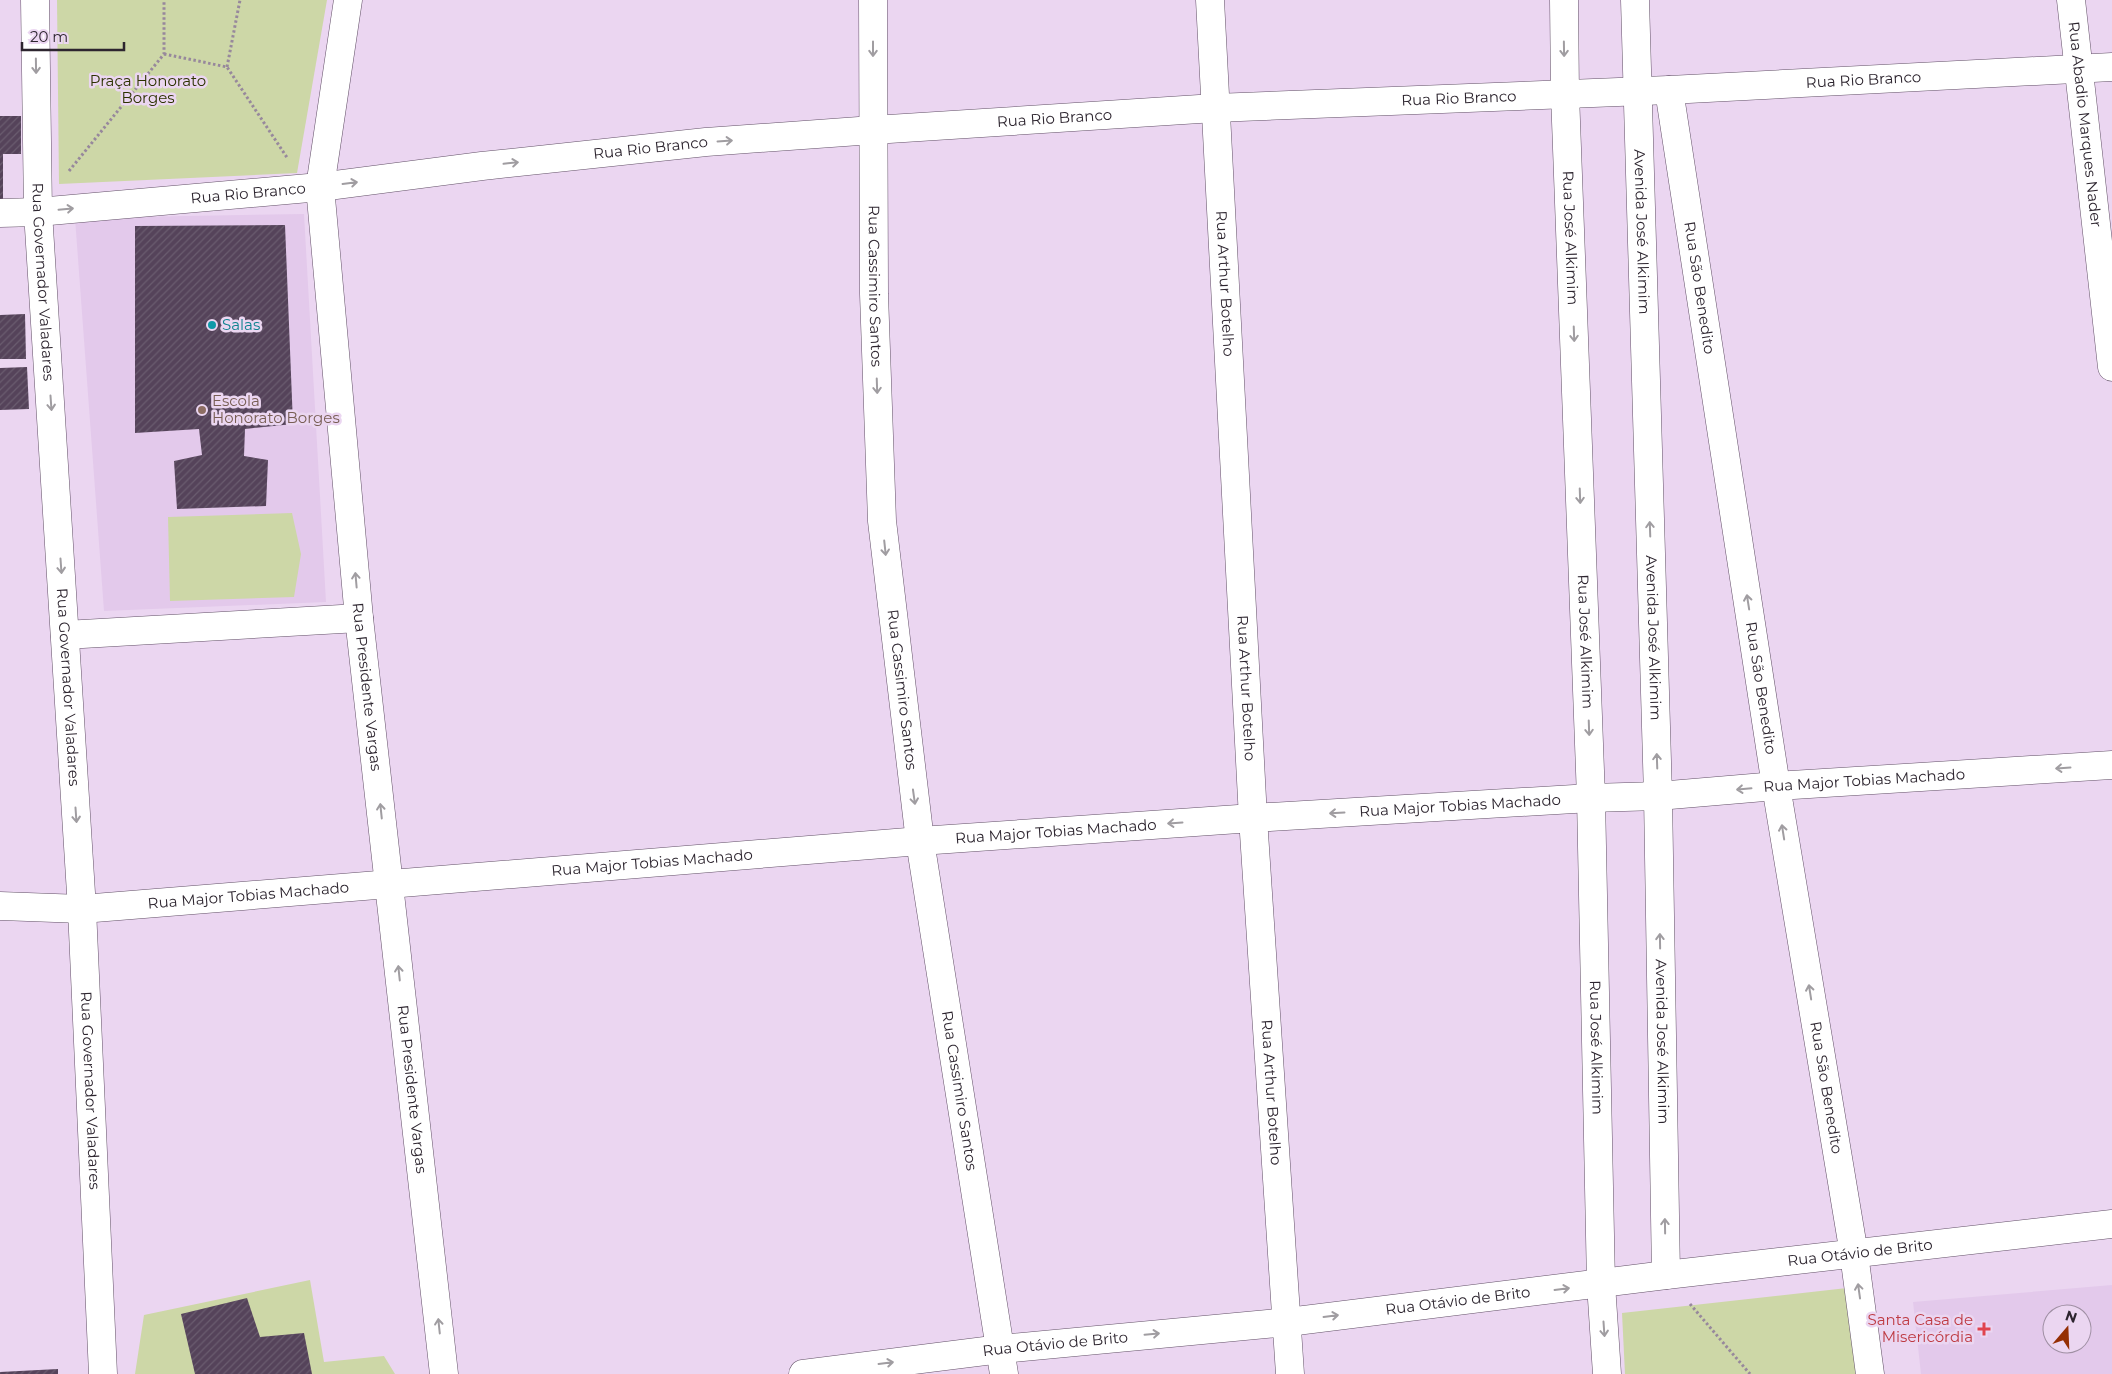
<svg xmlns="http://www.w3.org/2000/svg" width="2112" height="1374" font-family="Montserrat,sans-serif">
<defs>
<pattern id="building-hatch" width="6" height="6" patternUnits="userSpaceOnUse" patternTransform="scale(1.25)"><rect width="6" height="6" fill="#55435a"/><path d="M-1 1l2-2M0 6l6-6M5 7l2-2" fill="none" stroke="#6a5c6f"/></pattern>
</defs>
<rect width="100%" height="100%" fill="#ebd6f1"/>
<g fill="#e3c9eb" fill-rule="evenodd">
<polygon points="304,214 326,602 104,611 75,218"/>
<path d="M2112,1285V1374H1921L1913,1302ZM2052,1314H2082V1344H2052Z"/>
</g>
<g fill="#cdd7a7">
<polygon points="57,0 327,0 297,173 59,184"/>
<polygon points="292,513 301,554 294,597 170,601 168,517"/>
<polygon points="310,1280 324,1362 384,1356 395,1374 135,1374 144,1315"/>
<polygon points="1847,1288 1859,1374 1625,1374 1622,1313"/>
</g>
<g fill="url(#building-hatch)">
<polygon points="0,116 21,116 21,154 3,154 3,204 0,204"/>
<polygon points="285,225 293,424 245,429 244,456 268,460 266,506 177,509 174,461 202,455 199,429 135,433 135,226"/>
<polygon points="25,314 26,359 0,359 0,315"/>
<polygon points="27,367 29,409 0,410 0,368"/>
<polygon points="247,1298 260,1337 304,1333 312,1374 195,1374 181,1314"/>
<polygon points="58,1369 58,1374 0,1374 0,1372"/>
</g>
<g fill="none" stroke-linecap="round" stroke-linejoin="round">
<defs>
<g id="minor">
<path id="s1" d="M35,0L38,212L82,909L103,1374"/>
<path id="s2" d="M348,0L320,187L359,618L444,1374"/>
<path id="s3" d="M873,0L874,294L882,521L920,841L1004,1374"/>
<path id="s4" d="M1210,0L1253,818L1290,1374"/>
<path id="s5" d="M1564,0L1565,94L1591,798L1601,1284L1607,1374"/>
<path id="s6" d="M1635,0L1658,796L1666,1275"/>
<path id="s7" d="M2071,0L2112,367"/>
<path id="s8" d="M1669,90L1776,786L1854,1254L1870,1374"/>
<path id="s9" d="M0,213L38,212L320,187L482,166L706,142L873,130L1215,108L1669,90L2112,67"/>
<polyline points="65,635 359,618"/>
<path id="s10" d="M0,906L82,909L920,841L1253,818L1591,798L1658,796L1776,786L2112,765"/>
<path id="s11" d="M803,1374L1001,1349L1288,1322L1666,1275L2112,1224"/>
</g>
</defs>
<use href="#minor" stroke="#625067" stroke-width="29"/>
<g stroke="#97889c" stroke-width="3" stroke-dasharray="2.5 2.5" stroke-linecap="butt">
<polyline points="164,54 227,67 288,159"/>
<polyline points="227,67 240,0"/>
<polyline points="69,171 164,54 164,0"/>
<polyline points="1690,1304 1750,1374"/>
</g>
<use href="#minor" stroke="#fff" stroke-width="28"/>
</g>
<defs><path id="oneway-shaft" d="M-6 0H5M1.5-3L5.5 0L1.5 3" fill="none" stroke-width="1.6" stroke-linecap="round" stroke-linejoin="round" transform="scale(1.25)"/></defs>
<g stroke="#a09da1">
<use href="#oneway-shaft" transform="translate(873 49) rotate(90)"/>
<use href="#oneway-shaft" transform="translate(1564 49) rotate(89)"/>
<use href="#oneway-shaft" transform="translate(36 66) rotate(89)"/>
<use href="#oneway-shaft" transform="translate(725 141) rotate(-4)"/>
<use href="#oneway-shaft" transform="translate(511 163) rotate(-6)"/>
<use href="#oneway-shaft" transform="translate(350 183) rotate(-7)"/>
<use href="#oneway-shaft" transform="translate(66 209) rotate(-5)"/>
<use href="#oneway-shaft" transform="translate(1574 334) rotate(88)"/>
<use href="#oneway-shaft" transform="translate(877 386) rotate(88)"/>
<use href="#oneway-shaft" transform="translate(51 403) rotate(86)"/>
<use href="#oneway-shaft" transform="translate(1580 496) rotate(88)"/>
<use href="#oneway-shaft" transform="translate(1650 529) rotate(-92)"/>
<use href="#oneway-shaft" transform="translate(885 548) rotate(84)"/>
<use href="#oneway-shaft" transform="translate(61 566) rotate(86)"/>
<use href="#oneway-shaft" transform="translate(356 580) rotate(-95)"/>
<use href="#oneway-shaft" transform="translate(1748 602) rotate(-99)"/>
<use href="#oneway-shaft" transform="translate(1589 728) rotate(88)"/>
<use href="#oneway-shaft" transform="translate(1657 761) rotate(-92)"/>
<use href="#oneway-shaft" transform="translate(2063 768) rotate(176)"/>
<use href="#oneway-shaft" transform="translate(1744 789) rotate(175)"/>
<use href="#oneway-shaft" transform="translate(914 797) rotate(82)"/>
<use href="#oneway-shaft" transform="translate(381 811) rotate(-96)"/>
<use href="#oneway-shaft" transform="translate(1337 813) rotate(177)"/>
<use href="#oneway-shaft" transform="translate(76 815) rotate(86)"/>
<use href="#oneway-shaft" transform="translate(1175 823) rotate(176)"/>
<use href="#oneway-shaft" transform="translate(1783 832) rotate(-99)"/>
<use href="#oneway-shaft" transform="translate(1660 941) rotate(-91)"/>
<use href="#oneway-shaft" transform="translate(399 973) rotate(-96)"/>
<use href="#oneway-shaft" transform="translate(1810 992) rotate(-99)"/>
<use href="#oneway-shaft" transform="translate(1665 1226) rotate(-91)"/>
<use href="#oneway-shaft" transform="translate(1562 1289) rotate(-7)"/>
<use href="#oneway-shaft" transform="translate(1859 1291) rotate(-98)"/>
<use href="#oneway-shaft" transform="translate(1331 1316) rotate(-7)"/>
<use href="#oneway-shaft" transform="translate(439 1326) rotate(-96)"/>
<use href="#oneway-shaft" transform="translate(1604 1329) rotate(86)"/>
<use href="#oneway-shaft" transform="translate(1152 1334) rotate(-5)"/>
<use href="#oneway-shaft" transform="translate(886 1363) rotate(-7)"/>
</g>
<circle fill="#0f9aa8" stroke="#ebd6f1" stroke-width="2" cx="212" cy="325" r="5"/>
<circle fill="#8d6e63" stroke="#ebd6f1" stroke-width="2" cx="202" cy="410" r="5"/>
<path fill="#e0444e" stroke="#ebd6f1" stroke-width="2" d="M1981.5 1321.5h5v5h5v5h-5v5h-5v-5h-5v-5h5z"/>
<g text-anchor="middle" stroke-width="5" stroke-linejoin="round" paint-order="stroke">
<g font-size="15" fill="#2d252f" stroke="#ebd6f1">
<text dy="5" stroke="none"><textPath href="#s9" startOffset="1869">Rua Rio Branco</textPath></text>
<text dy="5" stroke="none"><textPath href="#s9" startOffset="1464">Rua Rio Branco</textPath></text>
<text dy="5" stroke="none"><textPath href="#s9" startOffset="1059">Rua Rio Branco</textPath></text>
<text dy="5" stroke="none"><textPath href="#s7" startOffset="125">Rua Abadio Marques Nader</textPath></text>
<text dy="5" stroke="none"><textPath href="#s9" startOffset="654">Rua Rio Branco</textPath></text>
<text dy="5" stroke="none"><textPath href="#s9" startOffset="249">Rua Rio Branco</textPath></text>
<text dy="5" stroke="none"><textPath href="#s6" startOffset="232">Avenida José Alkimim</textPath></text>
<text dy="5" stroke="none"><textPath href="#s5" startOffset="238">Rua José Alkimim</textPath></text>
<text dy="5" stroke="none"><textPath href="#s1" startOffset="282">Rua Governador Valadares</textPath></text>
<text dy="5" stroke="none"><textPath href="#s4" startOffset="284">Rua Arthur Botelho</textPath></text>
<text dy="5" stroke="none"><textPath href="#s3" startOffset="286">Rua Cassimiro Santos</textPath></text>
<text dy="5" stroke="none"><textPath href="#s8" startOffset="200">Rua São Benedito</textPath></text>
<text dy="5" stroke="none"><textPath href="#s6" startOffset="638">Avenida José Alkimim</textPath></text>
<text dy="5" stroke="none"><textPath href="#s5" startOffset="642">Rua José Alkimim</textPath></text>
<text dy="5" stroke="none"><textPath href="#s1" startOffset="688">Rua Governador Valadares</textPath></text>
<text dy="5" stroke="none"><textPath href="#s2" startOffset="691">Rua Presidente Vargas</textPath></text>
<text dy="5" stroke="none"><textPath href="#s4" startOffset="689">Rua Arthur Botelho</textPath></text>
<text dy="5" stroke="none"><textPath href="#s8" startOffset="605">Rua São Benedito</textPath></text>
<text dy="5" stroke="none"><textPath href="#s3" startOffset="691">Rua Cassimiro Santos</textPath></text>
<text dy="5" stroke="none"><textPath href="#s10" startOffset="1869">Rua Major Tobias Machado</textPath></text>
<text dy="5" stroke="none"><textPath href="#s10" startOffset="1464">Rua Major Tobias Machado</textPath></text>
<text dy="5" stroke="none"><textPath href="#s10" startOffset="1059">Rua Major Tobias Machado</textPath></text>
<text dy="5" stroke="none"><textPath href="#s10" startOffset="654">Rua Major Tobias Machado</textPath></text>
<text dy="5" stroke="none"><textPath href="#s10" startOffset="249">Rua Major Tobias Machado</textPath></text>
<text dy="5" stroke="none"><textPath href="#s6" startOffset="1042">Avenida José Alkimim</textPath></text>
<text dy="5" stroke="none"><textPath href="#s5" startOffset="1048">Rua José Alkimim</textPath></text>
<text dy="5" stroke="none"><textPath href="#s8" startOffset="1010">Rua São Benedito</textPath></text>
<text dy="5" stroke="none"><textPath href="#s2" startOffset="1096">Rua Presidente Vargas</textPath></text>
<text dy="5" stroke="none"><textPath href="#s1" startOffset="1092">Rua Governador Valadares</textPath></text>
<text dy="5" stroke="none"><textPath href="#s3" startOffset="1096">Rua Cassimiro Santos</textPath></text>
<text dy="5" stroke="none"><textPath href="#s4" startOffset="1094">Rua Arthur Botelho</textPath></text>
<text dy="5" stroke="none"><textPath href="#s11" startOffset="1064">Rua Otávio de Brito</textPath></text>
<text dy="5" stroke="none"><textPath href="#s11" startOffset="659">Rua Otávio de Brito</textPath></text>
<text dy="5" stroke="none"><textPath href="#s11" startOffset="254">Rua Otávio de Brito</textPath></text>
</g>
<g font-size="15" fill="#2c3200" stroke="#ebd6f1">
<text x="148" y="86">Praça Honorato<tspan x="148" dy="17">Borges</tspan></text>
</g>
<g font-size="15" fill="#0d838f" stroke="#ebd6f1" text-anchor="start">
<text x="222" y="330">Salas</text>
</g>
<g font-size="15" fill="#785e54" stroke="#ebd6f1" text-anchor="start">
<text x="212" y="406">Escola<tspan x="212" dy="17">Honorato Borges</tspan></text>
</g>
<g font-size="15" fill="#be3a42" stroke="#ebd6f1" text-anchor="end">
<text x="1973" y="1325">Santa Casa de<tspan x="1973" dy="17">Misericórdia</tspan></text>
</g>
</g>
<g transform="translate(2067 1329) rotate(19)"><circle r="24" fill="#ebd6f1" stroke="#9f8fa3"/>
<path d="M0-4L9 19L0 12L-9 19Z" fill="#952f04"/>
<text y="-8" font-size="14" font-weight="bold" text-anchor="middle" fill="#2d252f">N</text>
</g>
<path d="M22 42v8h102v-8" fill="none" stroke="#2d252f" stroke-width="2.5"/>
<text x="30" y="42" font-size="15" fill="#2d252f" stroke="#ebd6f1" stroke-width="4" paint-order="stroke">20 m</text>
</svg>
